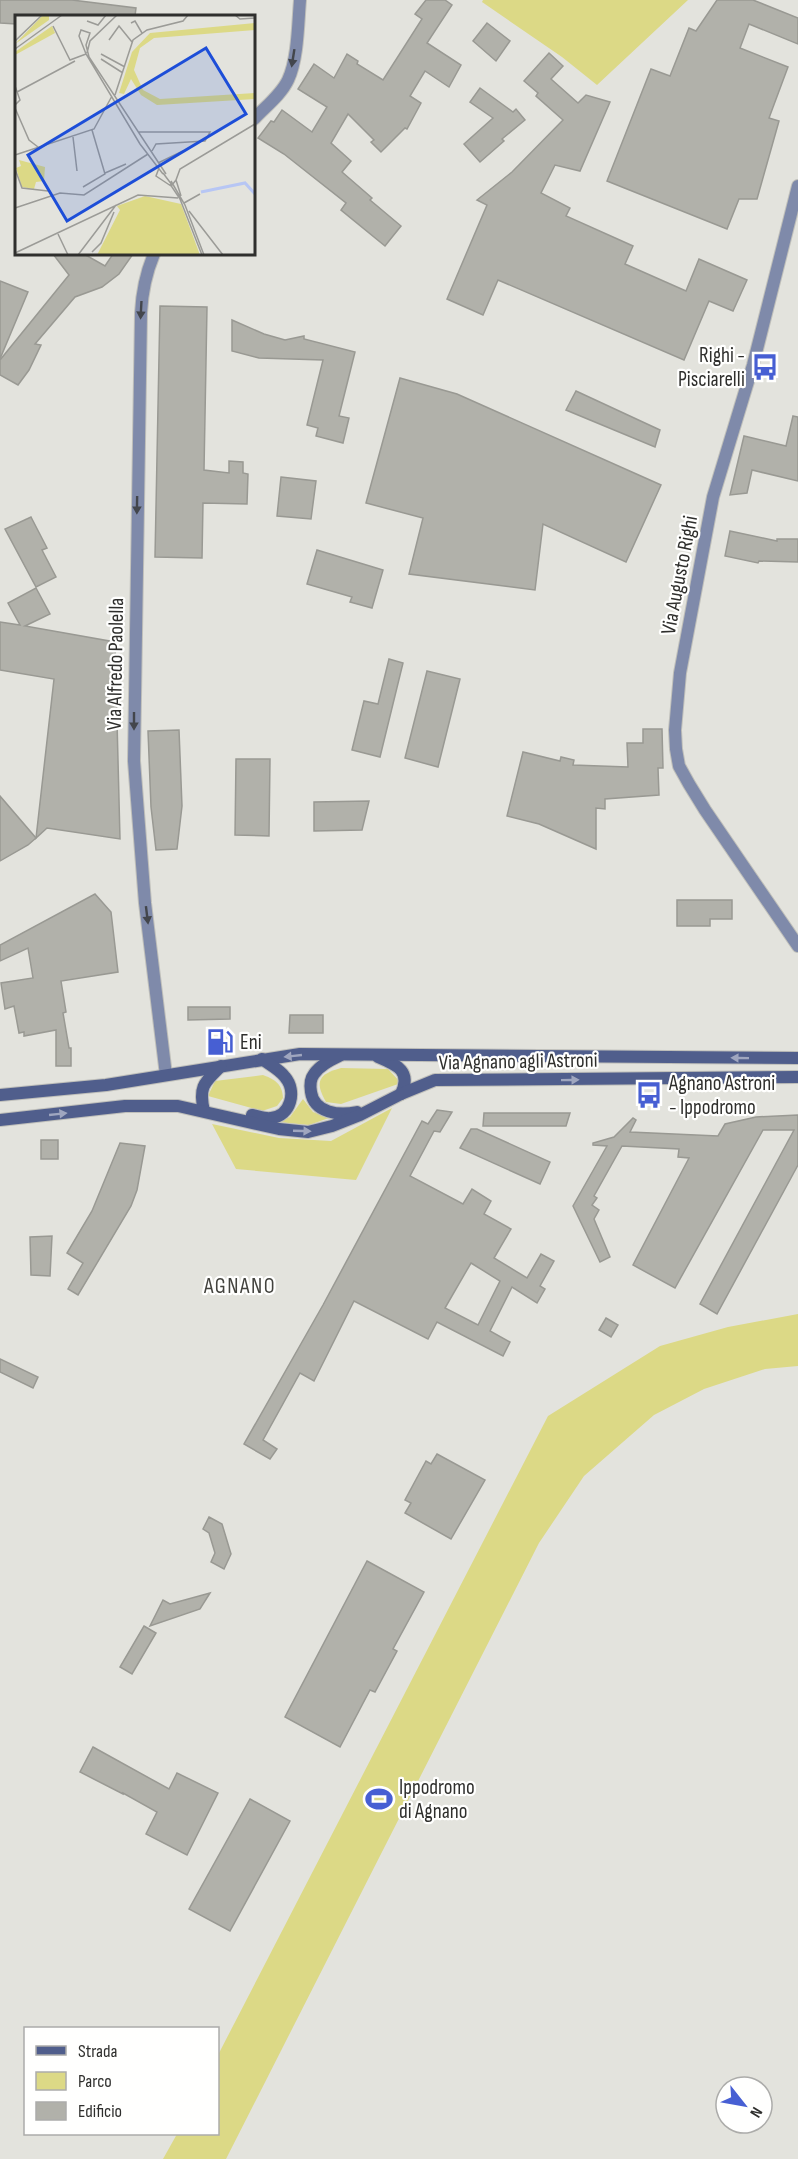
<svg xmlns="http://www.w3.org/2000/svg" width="798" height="2159" font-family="'Sofia Sans Condensed',sans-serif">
<rect width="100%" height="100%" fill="#e3e3dd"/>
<g fill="#dcd986">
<polygon points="483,0 688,0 597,85 562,57 482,2"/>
<path d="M341,1068L388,1069L401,1083L341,1104L326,1102C314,1081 319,1074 341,1068Z"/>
<path d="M263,1075C276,1080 282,1084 283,1098L277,1106L262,1111L208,1096L215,1081Z"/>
<polygon points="303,1099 313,1112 329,1118 309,1125 278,1122 290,1117"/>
<polygon points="392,1108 356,1180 236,1169 212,1124 279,1138 331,1141"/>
<polygon points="798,1314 798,1366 765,1369 704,1389 654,1415 584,1476 539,1543 226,2159 163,2159 177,2134 218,2134 218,2055 548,1416 660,1346 728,1327"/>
</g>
<g fill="#b1b1aa" stroke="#999993" stroke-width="1.5" fill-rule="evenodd">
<polygon points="0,0 72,0 136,8 135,16 16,16 16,24 0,23"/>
<polygon points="426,0 445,0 452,5 427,43 461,65 449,87 425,71 410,96 421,103 407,129 405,128 381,152 371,142 374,140 348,114 331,143 351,161 342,172 372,198 370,200 401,226 385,246 341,210 346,203 284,154 258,138 271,121 274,122 282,110 312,132 327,107 298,89 314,64 334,78 347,54 358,61 357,64 383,80 422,19 415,14"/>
<polygon points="717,0 753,0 798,18 798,44 749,24 740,48 788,67 769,118 779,121 757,199 739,199 727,229 607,181 651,69 670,76 689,28 696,31"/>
<polygon points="487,23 510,41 496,61 473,41"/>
<polygon points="549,53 563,66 551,79 578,103 586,95 610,102 580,171 555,165 541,193 570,208 566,216 633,246 625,264 686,291 699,259 747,280 733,311 709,301 684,360 498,280 483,315 447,299 487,205 477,200 512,172 563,120 536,96 538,93 524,81"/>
<polygon points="480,88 513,112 516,109 525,120 502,139 504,141 480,162 464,144 493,118 470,102"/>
<polygon points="53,254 84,254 105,266 113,254 133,254 119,274 102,287 75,297 35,344 41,345 29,370 18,385 0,375 0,360 69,275"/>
<polygon points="0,281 28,292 0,359"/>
<polygon points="160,306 207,307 204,470 229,473 229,461 243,462 243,473 248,474 247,504 203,503 202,558 155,557"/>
<polygon points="232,320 264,334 285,340 304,336 304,339 355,352 339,416 349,418 343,443 316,436 318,428 307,425 323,360 259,358 232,351"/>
<polygon points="400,378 457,394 661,485 626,562 543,524 535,590 409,574 423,518 366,503"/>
<polygon points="576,391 660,430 655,447 566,410"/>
<polygon points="793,416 798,417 798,481 752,470 747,493 730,495 744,436 786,446"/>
<polygon points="281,477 316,481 311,519 277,516"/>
<polygon points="31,517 47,548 42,550 56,577 36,587 5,529"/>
<polygon points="730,531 777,541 777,539 798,539 798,562 759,561 758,563 725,556"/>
<polygon points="317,550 383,570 372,608 350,602 352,597 307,584"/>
<polygon points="36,588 50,614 25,626 115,642 120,839 47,828 36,838 54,679 0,670 0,622 20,625 8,603"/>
<polygon points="389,659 403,663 380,757 352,750 364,701 378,704"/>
<polygon points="427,671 460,679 438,767 405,758"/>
<polygon points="643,729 662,729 663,768 658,768 659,795 605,799 605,809 596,808 596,849 539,824 507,816 523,752 560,761 561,757 574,760 573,765 628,767 627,743 643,743"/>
<polygon points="179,730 182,806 177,849 156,850 151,807 148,731"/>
<polygon points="236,759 270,759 269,836 235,835"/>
<polygon points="0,796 36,838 28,845 0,861"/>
<polygon points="369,801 362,830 314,831 314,802"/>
<polygon points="95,894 111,912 118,972 61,981 66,1012 63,1013 69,1048 71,1048 71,1066 56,1066 56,1030 24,1036 24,1032 19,1033 14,1006 5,1009 1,983 33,978 28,948 0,961 0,945"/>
<polygon points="677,900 732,900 732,919 710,919 710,926 677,926"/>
<polygon points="188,1007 230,1007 230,1019 188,1020"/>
<polygon points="290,1015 323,1015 323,1033 289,1033"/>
<path d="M437,1110L452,1112L440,1132L434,1131L410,1176L463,1204L472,1189L491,1201L484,1214L511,1229L494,1258L527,1278L541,1254L554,1261L540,1286L545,1289L537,1303L512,1287L490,1331L510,1342L503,1356L437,1322L428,1339L354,1301L314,1381L300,1373L263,1440L277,1449L270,1459L244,1444L323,1305L422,1121L428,1124ZM471,1263L500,1281L478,1325L445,1308Z"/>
<polygon points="484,1113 570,1113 566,1126 483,1126"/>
<polygon points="798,1115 798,1165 717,1314 700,1304 794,1130 763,1130 675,1288 633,1265 689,1158 678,1157 679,1149 622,1146 594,1196 597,1198 592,1205 599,1210 594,1219 610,1257 600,1262 573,1206 607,1146 593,1145 593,1143 614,1137 633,1118 636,1120 630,1132 718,1136 725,1124 756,1117"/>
<polygon points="471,1129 477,1129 550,1162 540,1184 460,1148"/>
<rect x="41" y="1140" width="17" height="19"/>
<polygon points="120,1143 145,1146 137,1190 131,1206 78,1295 68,1289 83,1263 67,1253 92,1211"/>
<polygon points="52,1236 50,1276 31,1275 30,1237"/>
<polygon points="606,1318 618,1325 611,1337 599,1330"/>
<polygon points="0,1359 38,1377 33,1388 0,1372"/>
<polygon points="437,1454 485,1480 451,1539 405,1513 411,1503 405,1500 426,1461 431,1464"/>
<polygon points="209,1517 222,1524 231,1554 224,1569 211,1562 215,1553 209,1533 203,1529"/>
<polygon points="367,1561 424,1592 393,1649 397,1651 375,1692 370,1690 340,1747 285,1717"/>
<polygon points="210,1593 200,1609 150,1626 163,1600 170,1604"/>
<polygon points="144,1626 156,1633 132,1674 120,1667"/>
<polygon points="93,1747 169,1789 177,1773 218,1793 187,1855 146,1834 157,1812 123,1793 123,1794 80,1772"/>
<polygon points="250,1799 290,1821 230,1931 189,1909"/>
</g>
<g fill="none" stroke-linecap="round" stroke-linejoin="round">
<defs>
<g id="street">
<path d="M254,119C265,107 281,95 288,80C298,59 298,23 300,0"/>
<polyline points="798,186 753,365 713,497 680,673 675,730 676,749 679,766 689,784 705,810 798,946"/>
<path d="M154,254C146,273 142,292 141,313L134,761L145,903L166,1075"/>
</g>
<g id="secondary">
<path d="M341,1055C331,1060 320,1065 314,1074C310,1079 310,1086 311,1092C314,1113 339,1116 357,1112"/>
<path d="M378,1057C397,1065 412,1071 401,1094"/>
<polyline points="0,1095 106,1085 300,1054 798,1058"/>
<path d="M204,1111C198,1086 205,1082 221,1066"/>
<path d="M252,1115C258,1116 265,1119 271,1118C291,1116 297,1091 285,1077C279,1069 270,1065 262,1059"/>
<polyline points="0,1120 125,1106 178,1106 279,1129 308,1132 332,1126 360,1115 401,1094 435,1080 798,1077"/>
</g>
</defs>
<use href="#street" stroke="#bfbfba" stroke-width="14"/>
<use href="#secondary" stroke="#bfbfba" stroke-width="14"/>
<use href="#street" stroke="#7f8aaa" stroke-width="12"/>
<use href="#secondary" stroke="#505e8c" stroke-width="12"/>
</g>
<defs><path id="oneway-solid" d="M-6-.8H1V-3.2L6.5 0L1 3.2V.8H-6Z" transform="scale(1.5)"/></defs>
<g fill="#43464c">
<use href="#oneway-solid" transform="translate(293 58) rotate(99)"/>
<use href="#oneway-solid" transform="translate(141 310) rotate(93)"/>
<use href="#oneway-solid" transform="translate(137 505) rotate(91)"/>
<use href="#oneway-solid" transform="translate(134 721) rotate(90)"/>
<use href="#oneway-solid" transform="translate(147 915) rotate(83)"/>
</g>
<g fill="#9fa6bf">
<use href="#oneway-solid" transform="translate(293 1056) rotate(174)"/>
<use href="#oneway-solid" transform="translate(740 1058) rotate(-179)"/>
<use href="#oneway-solid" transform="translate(570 1080) rotate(-1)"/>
<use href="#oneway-solid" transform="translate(58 1114) rotate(-6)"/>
<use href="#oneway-solid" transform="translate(302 1131) rotate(2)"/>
</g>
<defs>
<symbol id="bus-bare" viewBox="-9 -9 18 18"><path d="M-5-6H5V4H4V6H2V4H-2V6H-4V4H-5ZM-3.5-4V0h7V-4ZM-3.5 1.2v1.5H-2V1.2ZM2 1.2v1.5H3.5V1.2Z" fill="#475fd3" stroke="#fffffe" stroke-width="2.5" paint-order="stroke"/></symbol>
<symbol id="fuel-bare" viewBox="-9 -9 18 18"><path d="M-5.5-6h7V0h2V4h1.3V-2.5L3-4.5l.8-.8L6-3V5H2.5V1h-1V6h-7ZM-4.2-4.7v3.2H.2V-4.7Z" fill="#475fd3" stroke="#fffffe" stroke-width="2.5" paint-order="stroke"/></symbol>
<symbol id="stadium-bare" viewBox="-9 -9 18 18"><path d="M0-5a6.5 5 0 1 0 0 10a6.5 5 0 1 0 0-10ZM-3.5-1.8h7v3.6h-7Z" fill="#475fd3" stroke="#fffffe" stroke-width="2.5" paint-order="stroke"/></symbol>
</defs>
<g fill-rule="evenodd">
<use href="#bus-bare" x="746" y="348" width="38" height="38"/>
<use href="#fuel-bare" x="201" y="1023" width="38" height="38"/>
<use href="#bus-bare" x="630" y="1076" width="38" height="38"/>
<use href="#stadium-bare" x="360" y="1780" width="38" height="38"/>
</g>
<g text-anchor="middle" stroke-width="4.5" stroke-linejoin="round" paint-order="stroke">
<g font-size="21" fill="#2f2f2d" stroke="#fffffe" text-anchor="start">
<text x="745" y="362" text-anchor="end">Righi -<tspan x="745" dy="24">Pisciarelli</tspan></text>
<text x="240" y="1049">Eni</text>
<text x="669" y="1090">Agnano Astroni<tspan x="669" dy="24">- Ippodromo</tspan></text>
<text x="399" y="1794">Ippodromo<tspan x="399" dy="24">di Agnano</tspan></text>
</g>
<g font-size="21" fill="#2f2f2d" stroke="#fffffe">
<text transform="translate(679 575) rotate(-79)" y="7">Via Augusto Righi</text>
<text transform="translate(115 664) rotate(-89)" y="7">Via Alfredo Paolella</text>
<text transform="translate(518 1061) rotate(-1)" y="7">Via Agnano agli Astroni</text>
</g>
<g font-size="22" letter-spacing="1.5" fill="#43433e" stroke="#fffffe">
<text x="240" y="1293">AGNANO</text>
</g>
</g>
<g transform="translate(15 15)">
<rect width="240" height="240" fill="#e3e3dd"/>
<path d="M28,0H34V5L0,29ZM240,8V15L139,23L125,33L119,55L128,75L145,84L240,78V84L142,90L126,80L116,64L109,79L104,78L117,37L135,18ZM37,11L40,18L0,40V37ZM4,145L30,152L29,166L21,167L19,174L7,172L1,153L6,151ZM130,181L166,189L185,240H82L105,195L102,191Z" fill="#dcd986"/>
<path fill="none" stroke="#b7c6f4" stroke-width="3" d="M186,177L230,168L240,179"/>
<path fill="none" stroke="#9b9b97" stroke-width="1.5" d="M220,0L225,4L240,3M72,6L83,10L91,0M116,8L120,6L127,18M38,11L55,45L71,39M94,25L104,11L117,27M0,26L27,0M0,34L47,0M72,38L75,26L102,0M86,39L110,52M86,44L108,58M0,71L5,85L0,90M2,77L60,46M100,80L118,25L132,15L168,6L173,0M0,93L14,125L23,132M123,117H195L190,126L141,129L137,136M58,122L62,156M0,140L79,114L97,81M143,148L168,136M144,153L141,161L156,171M0,154L7,173L33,176M90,158L111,149M148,158L157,170L161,165M148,159L125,129L71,39L64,21L66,15L75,18L71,30L74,42L151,159M156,166L170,190L189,240M155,169L165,184L187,240M68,172L90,159L77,115M166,181L161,165L165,154L240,109M169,188L185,179M0,193L45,178L69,180L133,139M174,196L208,240M43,219L53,240M77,237L86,228L99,197M0,238L123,180L163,183M63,240L101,190"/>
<path fill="#1d4ed8" fill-opacity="0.15" stroke="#1d4ed8" stroke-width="3" d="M191,33L231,99L52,206L13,140Z"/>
<rect width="240" height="240" fill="none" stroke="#2f2f2d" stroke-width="3"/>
</g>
<rect x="24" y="2027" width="195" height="108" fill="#fffffe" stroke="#acacaa" stroke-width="1.5"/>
<rect x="36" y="2046" width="30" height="9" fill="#505e8c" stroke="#acacaa" stroke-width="1.5"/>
<text x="78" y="2057" font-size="18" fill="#2f2f2d">Strada</text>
<rect x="36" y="2072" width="30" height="18" fill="#dcd986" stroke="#acacaa" stroke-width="1.5"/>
<text x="78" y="2087" font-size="18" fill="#2f2f2d">Parco</text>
<rect x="36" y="2102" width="30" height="18" fill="#b1b1aa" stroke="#acacaa" stroke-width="1.5"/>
<text x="78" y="2117" font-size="18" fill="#2f2f2d">Edificio</text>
<g transform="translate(744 2105) rotate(121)"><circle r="28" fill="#fffffe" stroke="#acacaa" stroke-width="1.5"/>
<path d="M0-4.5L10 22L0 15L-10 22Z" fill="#475fd3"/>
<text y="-9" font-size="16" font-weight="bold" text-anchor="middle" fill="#2f2f2d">N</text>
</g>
</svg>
